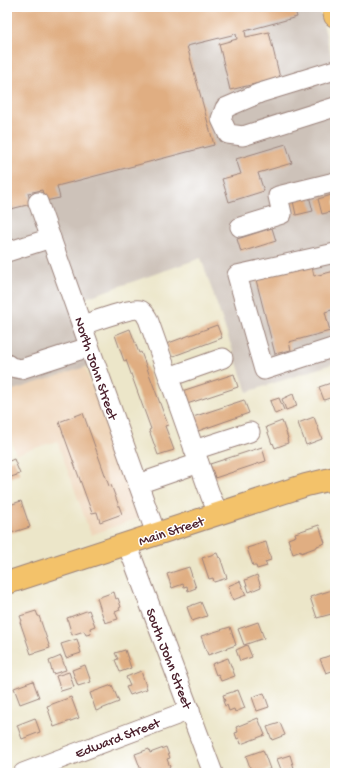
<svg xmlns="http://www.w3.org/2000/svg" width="342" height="780" font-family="'Gochi Hand',sans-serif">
<rect width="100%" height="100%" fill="#fff"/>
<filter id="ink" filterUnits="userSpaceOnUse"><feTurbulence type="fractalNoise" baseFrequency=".025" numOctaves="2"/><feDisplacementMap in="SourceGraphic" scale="8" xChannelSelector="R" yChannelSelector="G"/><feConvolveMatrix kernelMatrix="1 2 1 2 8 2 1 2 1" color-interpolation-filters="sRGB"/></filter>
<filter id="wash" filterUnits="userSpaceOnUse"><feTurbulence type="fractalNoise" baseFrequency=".012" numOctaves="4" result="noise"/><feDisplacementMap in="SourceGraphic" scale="16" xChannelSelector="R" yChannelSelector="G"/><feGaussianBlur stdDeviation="0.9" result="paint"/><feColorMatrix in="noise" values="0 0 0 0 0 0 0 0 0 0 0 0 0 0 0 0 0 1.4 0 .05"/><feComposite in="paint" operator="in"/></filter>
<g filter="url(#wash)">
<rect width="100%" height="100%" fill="#ece6c9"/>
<polygon fill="#efd6bb" points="85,367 139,518 91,535 57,441 16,454 7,430 7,392"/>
<polygon fill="#cdc2b9" points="7,7 319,7 335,72 335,363 247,392 201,258 74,302 95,364 7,392"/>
<g id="blocks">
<g fill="#e0ae82">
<polygon points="7,7 294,7 297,17 245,31 246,37 269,32 280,78 230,90 219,44 237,39 236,34 187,46 214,145 57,186 60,198 45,201 42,190 28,193 31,204 7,210"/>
<polygon points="286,144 292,163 258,173 264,191 229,202 222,179 241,174 236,159"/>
<polygon points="335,194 335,211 322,214 318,199"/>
<polygon points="309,196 313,211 296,215 293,201"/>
<polygon points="272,228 276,241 241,252 237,239"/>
<polygon points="311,262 314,276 335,271 335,309 325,312 330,331 289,342 291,350 275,354 255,276"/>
<polygon points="217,325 222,338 171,357 166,344"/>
<polygon points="130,329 139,353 141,352 168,425 165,426 174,450 158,455 149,430 151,429 126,360 124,361 115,335"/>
<polygon points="234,374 238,387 187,404 182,391"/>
<polygon points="334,382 335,396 324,400 319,387"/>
<polygon points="293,394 297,406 286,410 282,399"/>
<polygon points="279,398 284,410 275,414 270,401"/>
<polygon points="244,400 249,413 198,431 193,417"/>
<polygon points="83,413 109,486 111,485 122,514 100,522 97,512 92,513 59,422"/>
<polygon points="314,417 322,439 306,445 298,423"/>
<polygon points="282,421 288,438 287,439 288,443 275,448 273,443 272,444 266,427"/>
<polygon points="262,447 266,461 215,478 210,464"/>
<polygon points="14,459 20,474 8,478 7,462"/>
<polygon points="21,501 30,527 11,533 7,521 7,506"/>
<polygon points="319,525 325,543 317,546 317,547 301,553 301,551 293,554 288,539 296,536 295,533"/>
<polygon points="266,542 271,560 265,562 267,566 257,569 256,566 253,566 247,548"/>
<polygon points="217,553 219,558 220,557 227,578 214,582 213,578 209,579 202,558"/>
<polygon points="189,567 196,588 188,591 187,586 184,587 183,584 172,588 167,574"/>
<polygon points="257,575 261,587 249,592 245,580"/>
<polygon points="240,581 246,595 233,600 228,586"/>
<polygon points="335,589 335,613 317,618 310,597"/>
<polygon points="114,592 116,599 118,598 121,607 119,608 120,610 115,612 118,619 105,623 97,598"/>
<polygon points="201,602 207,616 192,621 187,607"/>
<polygon points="89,610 95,626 90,628 91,634 86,635 84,631 72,635 67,618"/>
<polygon points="36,611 38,616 39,616 50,648 31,654 20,622 22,621 20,616"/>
<polygon points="258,622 264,638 244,645 238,629"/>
<polygon points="230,627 236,645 208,655 201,636"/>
<polygon points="77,639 81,653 66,658 61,644"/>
<polygon points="247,645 252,657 240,661 236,650"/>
<polygon points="125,650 131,668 120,672 115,660 118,659 115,653"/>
<polygon points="334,654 335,657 335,670 326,673 320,659"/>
<polygon points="61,656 66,670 53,674 49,661"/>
<polygon points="228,658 235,676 221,681 218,674 216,675 212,664"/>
<polygon points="85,665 91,682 78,686 72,670"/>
<polygon points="141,671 147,689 130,695 126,687 130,686 126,677"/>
<polygon points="69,672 74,687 61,691 56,676"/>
<polygon points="33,681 39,697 20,704 14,688"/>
<polygon points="112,685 119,702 96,711 90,693"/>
<polygon points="238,690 245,708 235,712 234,709 229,711 227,705 225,706 223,701 225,701 223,695"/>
<polygon points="264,693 269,707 257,711 252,697"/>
<polygon points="71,697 79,718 54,727 47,706"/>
<polygon points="35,718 40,732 22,739 17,725"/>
<polygon points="258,718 265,735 241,744 239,738 237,739 235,733 238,732 236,727"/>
<polygon points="280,723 285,735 272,740 267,727"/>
<polygon points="166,747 170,758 167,759 170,767 154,773 142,773 135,754 149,749 150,753"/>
<polygon points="263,750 270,769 259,773 252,773 246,756"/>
<polygon points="290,755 294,768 282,772 277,759"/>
</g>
</g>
</g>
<g filter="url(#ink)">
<use href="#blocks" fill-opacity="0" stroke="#9b827a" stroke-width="1"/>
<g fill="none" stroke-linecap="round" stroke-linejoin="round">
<defs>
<g id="minor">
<polyline points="335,70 260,93 225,108 221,119 228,134 243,136 335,107"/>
<polyline points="38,202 156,534"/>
<polyline points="240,227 282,214 278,196 335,182"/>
<polyline points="7,252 51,238"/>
<polyline points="335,253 237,275 264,370 335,347"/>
<path d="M82,325C92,322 132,307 140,310C144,311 146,316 148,319L211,497L219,514"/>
<polyline points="7,364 11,367 21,369 89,347"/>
<polyline points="169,377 223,358"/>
<polyline points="194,450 250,432"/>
<polyline points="138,484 199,463"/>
<polyline points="127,544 213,773"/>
<polyline points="23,773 190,710"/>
</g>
<g id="major">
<polyline points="333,7 335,16"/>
<polyline points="7,583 306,485 335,478"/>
</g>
</defs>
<use href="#minor" stroke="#9b827a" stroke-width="21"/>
<use href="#major" stroke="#9b827a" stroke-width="24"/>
<use href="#minor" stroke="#fff" stroke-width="19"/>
<use href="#major" stroke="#f3c26a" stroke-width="22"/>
</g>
</g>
<g text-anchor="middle" stroke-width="3" stroke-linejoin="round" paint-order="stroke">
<g font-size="14" fill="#4a1f2b" stroke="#fff">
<text transform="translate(97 368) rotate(71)" y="5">North John Street</text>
<text transform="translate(171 530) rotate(-18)" y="5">Main Street</text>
<text transform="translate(170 658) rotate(69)" y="5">South John Street</text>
<text transform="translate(117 737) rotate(-21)" y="5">Edward Street</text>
</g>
</g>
<rect width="342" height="780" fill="none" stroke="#fff" stroke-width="24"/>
</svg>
